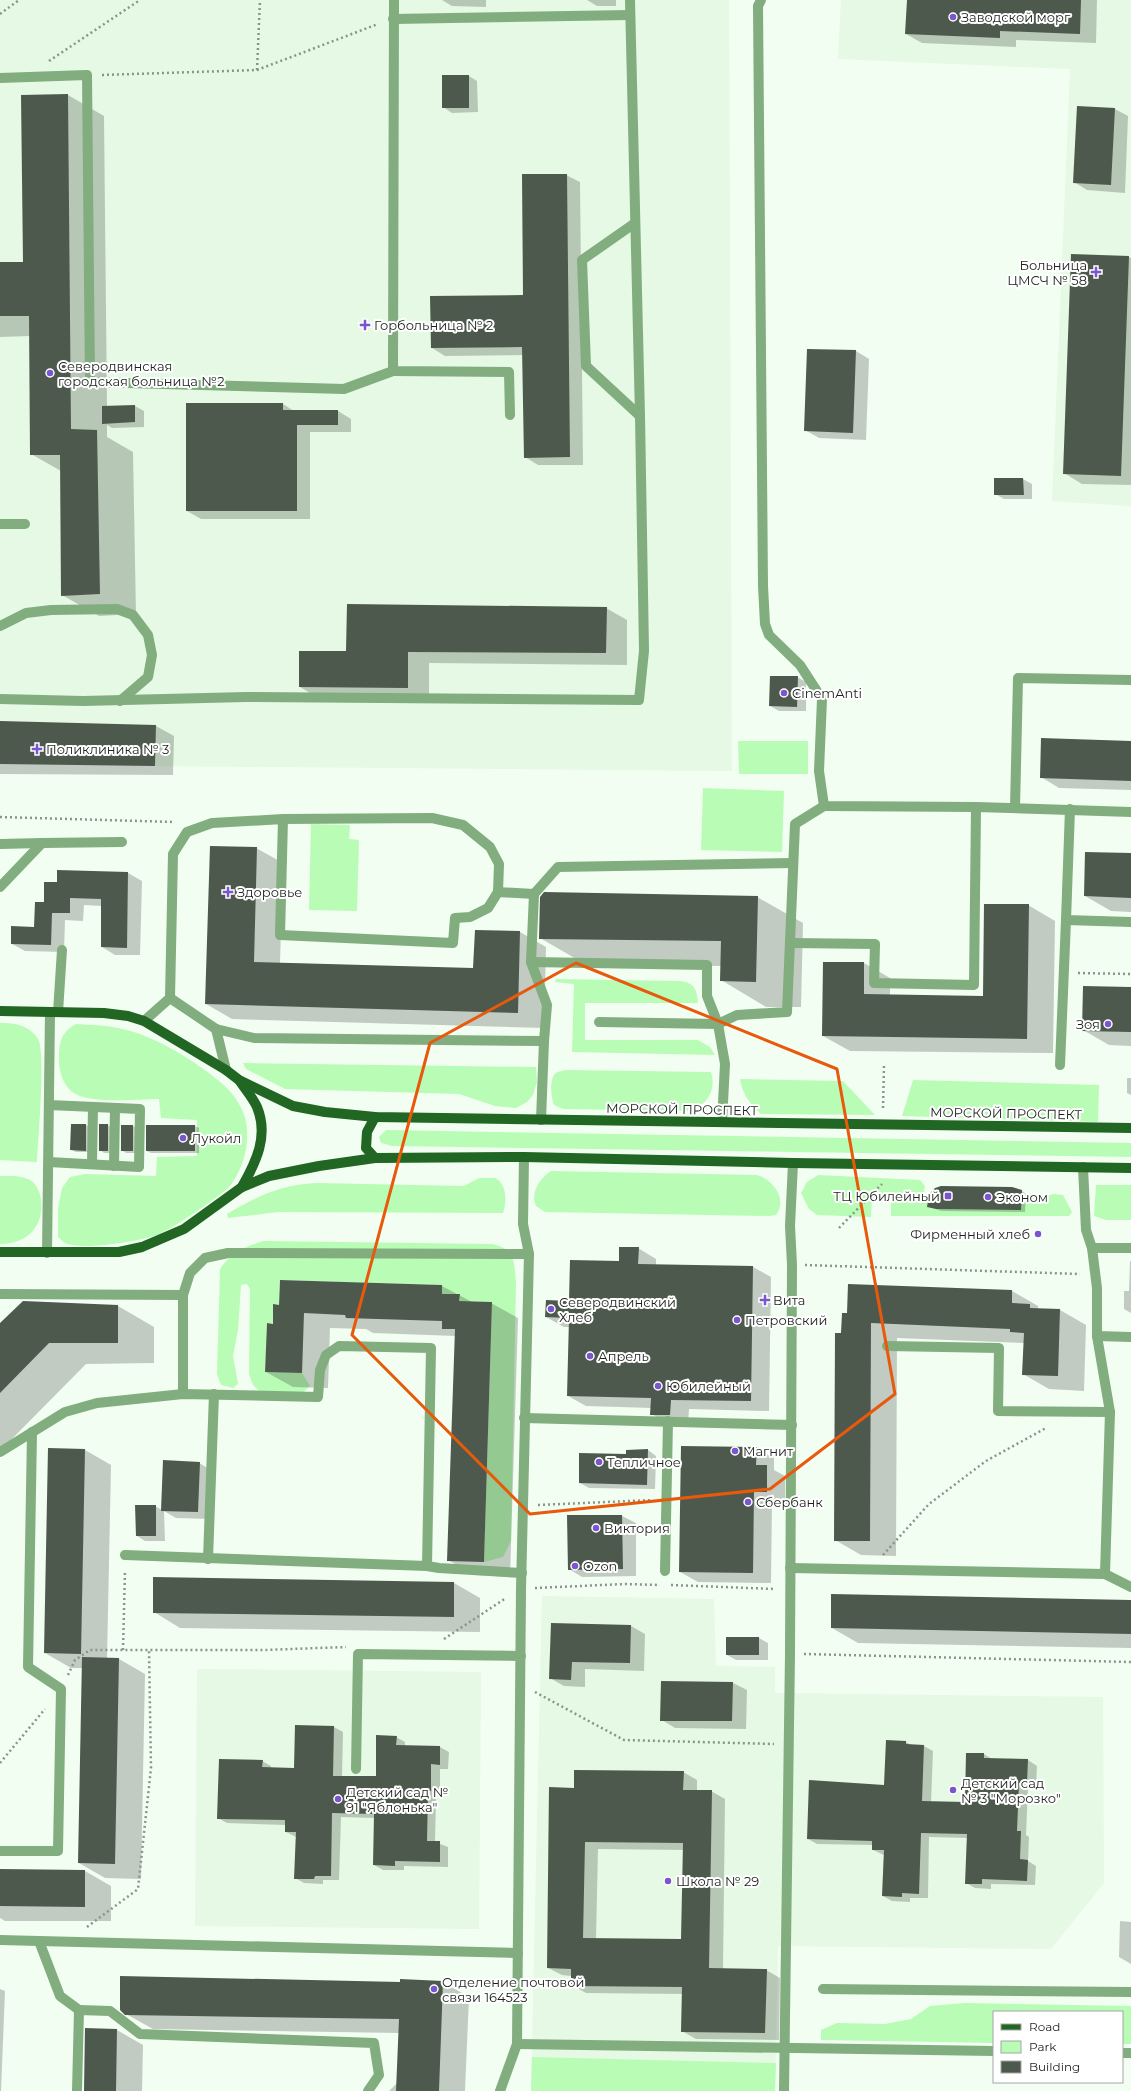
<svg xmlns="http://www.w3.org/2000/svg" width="1131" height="2091" font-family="Montserrat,sans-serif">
<rect width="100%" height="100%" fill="#f2fef2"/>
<g fill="#e5f9e4">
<polygon points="0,0 729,0 732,771 155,766 156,725 0,721"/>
<polygon points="841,0 1131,0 1131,506 1052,501 1070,69 838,59"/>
<polygon points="542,1596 714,1599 716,1666 775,1667 775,1693 1103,1697 1104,1883 1051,1949 778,1946 775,2091 531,2091"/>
<polygon points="197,1669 481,1672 479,1929 195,1926"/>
</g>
<g fill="#b9fcb6">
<polygon points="738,741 808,741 808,774 739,774"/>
<polygon points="703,788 784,791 782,852 701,850"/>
<polygon points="311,824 350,825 349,839 359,840 357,911 309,910"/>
<path d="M556,979L679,981C694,982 697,989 698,1003H585V1040H698L710,1047L715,1055L572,1052L574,984L555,982Z"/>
<path d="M0,1023C15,1023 29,1025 38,1039C46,1052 38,1141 37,1162L0,1160Z"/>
<path d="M76,1024C90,1025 105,1025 118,1028C149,1034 180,1052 205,1070C218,1080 231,1089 239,1104C254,1128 247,1164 230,1186C221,1196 170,1230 157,1235C140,1241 81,1251 65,1243C62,1241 60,1239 58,1237V1208L62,1188L70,1177L85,1174L156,1176L157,1157L197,1156V1120L161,1118L159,1099C138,1099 87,1105 71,1091C61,1082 58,1066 59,1054C59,1040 64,1030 76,1024Z"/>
<polygon points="243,1063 536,1067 537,1082 533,1095 527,1102 516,1108 495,1106 459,1094 285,1089 246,1069"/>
<path d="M566,1070L711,1072C717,1091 706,1108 686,1111L563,1109L554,1105C551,1097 549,1078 556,1073C559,1071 563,1071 566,1070Z"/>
<path d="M740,1079L843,1081L875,1115L761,1114C749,1103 743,1095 740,1079Z"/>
<polygon points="913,1080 1099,1085 1098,1122 902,1116"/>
<polygon points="386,1130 1131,1143 1131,1157 392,1146 381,1143 379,1137"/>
<path d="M551,1171L757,1175C773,1180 788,1199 776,1215L770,1216L545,1212L536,1206C530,1192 540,1178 551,1171Z"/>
<polygon points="818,1175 920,1180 925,1186 923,1197 931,1208 936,1209 1018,1210 1022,1202 1030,1193 1037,1198 1054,1194 1063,1195 1072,1212 1069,1216 891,1216 891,1198 872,1198 871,1217 817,1215 809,1209 801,1193 807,1182"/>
<path d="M0,1176C9,1176 19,1175 28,1179C44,1186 45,1215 35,1228C27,1240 13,1244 0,1244Z"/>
<path d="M479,1178H495C507,1184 507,1201 503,1213L278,1212L228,1218L227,1214C258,1196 279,1185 316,1183L464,1186Z"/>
<polygon points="1096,1185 1131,1185 1131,1220 1106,1220 1094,1216"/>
<path d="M263,1241L492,1244C516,1249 514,1262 516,1283L511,1541L503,1557L484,1562L492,1302L459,1301L460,1294H442V1285L280,1280L279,1305H273V1324L267,1323L265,1372L302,1373L310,1386L302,1393H261L253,1385L249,1374L250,1289L247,1284L241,1285L238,1330L233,1356L238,1384L233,1388L221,1385L217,1374L220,1269C234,1250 241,1249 263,1241Z"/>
<polygon points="965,2003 1131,2006 1131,2044 1122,2044 1122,2012 994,2012 994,2043 821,2040 821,2030 837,2023 885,2024 911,2019 930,2006"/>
<polygon points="532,2057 776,2063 775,2091 531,2091"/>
</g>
<g fill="#0003" fill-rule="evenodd">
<polygon points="442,0 486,0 486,7 452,6"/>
<polygon points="587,0 616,0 616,6 597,6"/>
<polygon points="908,0 1097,0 1096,43 1016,40 1016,47 922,43 906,34"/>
<polygon points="469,76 477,81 478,112 452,113 443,107"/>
<polygon points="68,95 104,116 107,407 135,406 144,411 144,427 112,428 107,425 107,437 133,452 136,614 99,616 62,595 61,471 31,454 30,336 0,337 0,263 24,263"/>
<polygon points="1115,109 1128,116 1125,193 1087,190 1074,182"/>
<polygon points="566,175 580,182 583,465 538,465 525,457 524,355 445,356 432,348 524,296"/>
<polygon points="1128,257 1131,258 1131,485 1082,484 1064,473"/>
<polygon points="856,351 869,359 866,440 819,438 805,430"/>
<polygon points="283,404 294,411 338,411 351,419 351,432 310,432 310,519 201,519 187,511"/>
<polygon points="995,479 1023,479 1032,484 1032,499 1004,499 995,494"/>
<polygon points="606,608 627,620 627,665 429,663 429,700 320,699 300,687 347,652"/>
<polygon points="797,677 806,682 806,711 779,711 770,706"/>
<polygon points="0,722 156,726 174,736 173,775 0,774"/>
<polygon points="1131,742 1131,790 1059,788 1041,777"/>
<polygon points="256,848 283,863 280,963 474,969 476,931 520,932 546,947 544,1028 232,1019 206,1004"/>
<polygon points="1131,854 1131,912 1111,911 1085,896"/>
<polygon points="58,871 128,873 142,881 140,955 115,955 102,947 102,906 84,905 83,921 65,920 64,952 25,951 12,944 35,928 45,903 58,883"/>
<polygon points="757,897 803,923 801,1007 766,1007 721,980 721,966 585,964 540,938"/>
<polygon points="1028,905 1055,921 1053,1053 850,1051 823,1036 864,963 890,978 890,996 984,997"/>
<polygon points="1131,988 1131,1046 1109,1045 1083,1030"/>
<polygon points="1127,1078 1131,1078 1131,1095 1127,1093"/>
<polygon points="86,1125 90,1127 90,1152 76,1152 72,1150"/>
<polygon points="108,1125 112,1128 112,1153 104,1153 100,1150"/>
<polygon points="133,1126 137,1128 137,1153 126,1153 122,1150"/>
<polygon points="195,1126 199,1128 199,1153 151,1153 147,1151"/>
<polygon points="1022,1191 1026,1194 1025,1212 941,1211 928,1206"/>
<polygon points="638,1248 656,1259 656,1265 753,1267 771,1277 769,1411 689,1409 688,1425 669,1425 652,1414 652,1408 586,1406 568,1396 570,1327 564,1327 546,1317 570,1302"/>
<polygon points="1130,1261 1131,1261 1131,1313 1124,1309 1124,1291 1129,1291"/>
<polygon points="442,1286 472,1302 491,1303 518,1318 510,1577 475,1575 448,1560 456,1336 373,1333 366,1329 330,1328 328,1388 293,1387 266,1372 274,1325 280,1306"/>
<polygon points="1012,1291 1038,1306 1038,1309 1060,1310 1086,1325 1084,1391 1049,1389 1023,1374 1024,1343 897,1338 896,1556 861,1555 835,1540 842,1334 848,1314"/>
<polygon points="118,1306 154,1327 154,1363 86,1364 0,1451 0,1324"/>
<polygon points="756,1448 774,1458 774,1470 785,1476 785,1502 772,1502 771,1583 698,1582 680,1572"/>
<polygon points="85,1450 111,1465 107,1659 119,1659 145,1674 141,1879 105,1878 79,1863 83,1668 71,1668 45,1653"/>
<polygon points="648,1450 656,1456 655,1489 589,1488 580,1483 627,1455"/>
<polygon points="199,1463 213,1471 211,1519 176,1518 164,1511 165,1541 145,1541 137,1536 155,1506 162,1510"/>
<polygon points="622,1516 636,1523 636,1576 582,1577 569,1569"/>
<polygon points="154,1578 454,1583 480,1598 480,1632 180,1628 154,1612"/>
<polygon points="1131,1601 1131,1648 858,1643 832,1628"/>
<polygon points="552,1624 631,1626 645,1634 644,1671 585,1669 585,1687 564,1686 550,1678"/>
<polygon points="727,1638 759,1638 768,1643 768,1660 736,1660 727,1655"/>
<polygon points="733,1683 747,1690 746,1729 675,1728 662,1720"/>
<polygon points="334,1727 343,1732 342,1777 376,1777 396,1737 405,1742 405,1746 440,1747 449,1752 448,1769 440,1769 440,1796 436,1796 435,1842 448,1847 448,1867 404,1866 404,1870 383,1870 374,1865 375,1818 341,1817 339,1880 323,1880 323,1884 304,1883 295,1878 296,1837 286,1832 286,1825 227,1823 218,1818 262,1761 271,1766 271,1768 295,1769"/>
<polygon points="906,1742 913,1746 924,1746 933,1751 931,1802 966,1803 967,1754 984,1754 992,1759 1028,1760 1037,1766 1036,1787 1028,1787 1026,1835 1029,1837 1028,1861 1036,1866 1035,1885 991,1884 991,1889 975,1888 966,1883 967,1838 929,1837 928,1898 910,1898 910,1902 892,1901 883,1896 884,1855 873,1850 873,1845 817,1844 808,1839 885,1786"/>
<path d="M683,1772L697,1780V1791H711L725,1799L723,1969L766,1970L780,1978L779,2040L696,2039L682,2031L683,1994L586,1993L572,1985V1976L562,1975L548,1968L575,1789ZM598,1849L684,1850L682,1940L596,1939Z"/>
<polygon points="0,1870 85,1871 111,1886 111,1921 5,1921 0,1918"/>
<polygon points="1120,1921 1131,1922 1131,1964 1119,1957"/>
<polygon points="443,1982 469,1997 465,2091 389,2091 398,2082 399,2033 153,2029 126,2014 401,1983"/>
<polygon points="0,1989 5,1991 1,2091 0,2091"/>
<polygon points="117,2030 143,2045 142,2091 85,2091"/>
</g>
<g fill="#4d594c" fill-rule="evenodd">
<polygon points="907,0 1081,0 1080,34 1000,31 1000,38 905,34"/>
<rect x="442" y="75" width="27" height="33"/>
<polygon points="68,94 71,429 97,430 100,594 61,596 60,455 30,455 29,316 0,316 0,262 23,262 21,95"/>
<polygon points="1077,106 1115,108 1111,185 1073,183"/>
<polygon points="522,174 567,174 570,457 524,458 522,347 431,348 430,296 523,295"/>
<polygon points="1071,254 1129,256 1121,476 1063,474"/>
<polygon points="807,349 856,350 853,433 804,431"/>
<polygon points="186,403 283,403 283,410 338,410 338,425 297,425 297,511 186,511"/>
<polygon points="135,405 135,422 102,424 102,406"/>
<polygon points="994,478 1023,478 1024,495 994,495"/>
<polygon points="347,604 607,607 606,653 408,652 408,688 299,687 299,651 346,651"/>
<polygon points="770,676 798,676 797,707 769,706"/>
<polygon points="0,721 156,725 155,766 0,764"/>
<polygon points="1041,738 1131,741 1131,781 1040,778"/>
<polygon points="210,846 257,847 254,962 473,968 475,930 520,931 518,1013 205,1004"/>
<polygon points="1085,852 1131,853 1131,898 1084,896"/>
<polygon points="57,870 128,872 127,948 101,947 101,899 70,898 70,913 52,913 51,945 11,944 11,926 34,927 35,902 44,902 44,882 57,882"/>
<polygon points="544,892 758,896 756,982 720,981 721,941 539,939 540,897"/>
<polygon points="984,904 1029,904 1027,1039 822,1036 823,962 864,962 864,994 983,996"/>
<polygon points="1083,986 1131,987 1131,1032 1082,1031"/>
<polygon points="71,1124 86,1124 86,1151 70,1150"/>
<rect x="99" y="1124" width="9" height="27"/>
<rect x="121" y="1125" width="12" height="26"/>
<rect x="146" y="1125" width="49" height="26"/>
<polygon points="941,1186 1012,1187 1022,1190 1021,1210 936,1209 927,1207 929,1194 935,1188"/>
<polygon points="619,1247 639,1247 638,1264 753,1266 751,1401 671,1400 670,1415 650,1415 651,1398 567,1396 569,1318 545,1317 546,1300 569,1301 570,1260 619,1261"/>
<polygon points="280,1280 442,1285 442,1294 460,1294 459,1301 492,1302 484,1562 447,1561 455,1329 442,1329 442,1321 346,1318 345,1315 304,1313 302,1373 265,1372 267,1323 273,1324 273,1304 279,1305"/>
<polygon points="848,1284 1012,1290 1012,1303 1030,1304 1030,1308 1060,1309 1058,1376 1022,1375 1024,1333 1010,1332 1010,1329 871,1323 870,1541 834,1541 835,1333 841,1333 842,1313 847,1313"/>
<polygon points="23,1301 118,1305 118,1343 49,1343 0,1393 0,1323"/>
<polygon points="681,1446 757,1447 756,1465 767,1465 767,1492 754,1492 753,1573 679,1572"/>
<polygon points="48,1448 85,1449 81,1654 44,1653"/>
<polygon points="648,1449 647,1485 579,1483 579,1453 626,1454 626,1450"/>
<polygon points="163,1460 200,1462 198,1512 161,1511"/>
<polygon points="135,1505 156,1505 156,1536 136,1536"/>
<polygon points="567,1515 622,1515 623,1569 568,1570"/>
<polygon points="153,1577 454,1582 454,1617 153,1613"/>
<polygon points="831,1594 1131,1600 1131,1634 831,1628"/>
<polygon points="551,1623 631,1625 630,1663 572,1662 571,1680 549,1679"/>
<rect x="726" y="1637" width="33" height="18"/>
<polygon points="82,1657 119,1658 115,1864 78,1863"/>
<polygon points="661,1681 733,1682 732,1721 660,1721"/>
<polygon points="295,1725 334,1726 333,1776 376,1776 376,1735 397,1736 396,1745 440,1746 440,1765 431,1764 431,1791 428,1791 427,1841 440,1841 440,1862 395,1861 395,1866 373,1865 374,1814 332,1813 331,1876 315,1876 314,1879 294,1879 296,1832 285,1832 285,1820 217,1819 219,1759 263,1760 262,1767 294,1768"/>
<polygon points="886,1740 906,1741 906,1744 924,1745 922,1801 965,1802 966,1753 984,1753 984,1758 1028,1759 1027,1783 1019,1783 1017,1831 1021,1831 1020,1859 1028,1860 1027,1881 982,1879 982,1884 965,1884 967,1834 921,1833 919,1894 902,1893 902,1897 882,1896 884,1850 872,1850 872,1841 807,1839 809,1780 884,1785"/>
<path d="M574,1770L684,1771L683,1790H712L709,1968L767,1969L765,2033L681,2032L682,1987L571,1986V1969L547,1968L549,1787L574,1788ZM585,1842L683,1843L681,1939L583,1938Z"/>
<polygon points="0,1869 85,1870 85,1907 0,1906"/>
<polygon points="120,1976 400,1982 400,1979 443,1981 439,2091 396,2091 399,2019 125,2015 120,2010"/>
<polygon points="85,2028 117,2029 116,2091 84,2091"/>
</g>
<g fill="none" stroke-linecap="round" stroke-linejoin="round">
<g stroke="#8b948b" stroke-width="2.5" stroke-dasharray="2 3" stroke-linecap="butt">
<polyline points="0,14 19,0"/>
<polyline points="49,61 140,0"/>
<polyline points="257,70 260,0"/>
<polyline points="102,75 257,70 378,24"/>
<polyline points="0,817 175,822"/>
<polyline points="1078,973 1131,974"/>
<polyline points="883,1108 884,1066"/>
<polyline points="839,1228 882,1184"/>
<polyline points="805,1265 1080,1274"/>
<polyline points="538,1505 653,1500"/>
<polyline points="883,1555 929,1504 986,1461 1046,1428"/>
<polyline points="671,1585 775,1589"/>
<polyline points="535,1588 625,1584 660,1585"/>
<polyline points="444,1639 506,1598"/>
<polyline points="123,1650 125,1570"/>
<polyline points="804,1654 1131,1662"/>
<polyline points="68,1675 75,1660 90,1650 264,1650 346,1647"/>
<polyline points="535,1692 624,1740 774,1744"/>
<polyline points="0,1763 45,1709"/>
<polyline points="87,1927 138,1889 151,1768 149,1650"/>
</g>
<g stroke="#81ad7f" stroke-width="10">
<polyline points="394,0 393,371 509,372 510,415"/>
<polyline points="630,0 640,416"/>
<polyline points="761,0 758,6 763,586 765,624 769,635 800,665 822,699 819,771 824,806 976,807 974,985 874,983 875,944 790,943"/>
<polyline points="393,19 630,15"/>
<polyline points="0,78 87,75 90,382 344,389 393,371"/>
<polyline points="0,524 25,524"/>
<polyline points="0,626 26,613 51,610 117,609 133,615 148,635 152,655 148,677 120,701"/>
<polyline points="0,699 83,701 246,697 639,700 644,651 640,416 586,366 582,260 635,223"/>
<polyline points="976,807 1131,812"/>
<polyline points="1015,808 1018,678 1131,680"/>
<polyline points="1070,809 1066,920 1131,922"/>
<polyline points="0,844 42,843"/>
<polyline points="0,887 42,843 122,842"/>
<polyline points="498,892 534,894 558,867 793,863"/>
<polyline points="531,962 707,965 707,996 718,1024 725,1064 722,1122"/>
<polyline points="170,998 173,854 187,832 212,823 283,819 432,818 463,825 490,847 499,864 498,892 488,908 470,917 455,918 453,943 280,935 283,819"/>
<polyline points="58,1012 62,950"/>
<polyline points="144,1021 170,998 216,1029"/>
<polyline points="599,1022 718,1024 737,1015 787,1012 795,824 824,806"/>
<polyline points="1060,1065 1066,920"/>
<polyline points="226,1070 216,1029 254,1038 544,1041 547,1005 531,962 534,894"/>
<polyline points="541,1120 544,1041"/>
<polyline points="49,1162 139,1167 140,1109 49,1105"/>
<polyline points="92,1164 93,1107"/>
<polyline points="114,1166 115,1108"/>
<polyline points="1092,1248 1131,1248"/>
<polyline points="47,1253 50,1012"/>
<polyline points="0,1294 183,1295"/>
<polyline points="1097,1336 1131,1337"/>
<polyline points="887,1346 999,1348 998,1411 1110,1412"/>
<polyline points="183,1394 183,1295 190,1273 205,1258 228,1253 529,1254"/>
<polyline points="524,1418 792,1425"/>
<polyline points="0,1452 65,1412 97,1403 183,1394 318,1397 320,1370 326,1355 339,1346 431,1348 427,1566 125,1555"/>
<polyline points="208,1559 214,1394"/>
<polyline points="427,1566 439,1568 522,1573"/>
<polyline points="790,1568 1105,1574 1110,1412 1097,1336 1097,1288 1092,1248 1086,1230 1083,1167"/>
<polyline points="665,1571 668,1421"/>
<polyline points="1105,1574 1131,1587"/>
<polyline points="356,1769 358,1654 521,1656"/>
<polyline points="0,1851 58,1851 61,1689 28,1667 32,1432"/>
<polyline points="0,1940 518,1953"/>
<polyline points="39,1941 60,1996 79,2010"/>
<polyline points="823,1989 1131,1992"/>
<polyline points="517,2044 994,2051"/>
<polyline points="1122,2053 1131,2053"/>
<polyline points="77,2091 79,2010 110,2011 140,2034 374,2043 379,2075 368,2091"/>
<polyline points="500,2091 517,2044 521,1589 529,1254 523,1224 524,1157"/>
<polyline points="784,2091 790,1653 792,1265 790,1226 793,1163"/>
</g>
<g stroke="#216623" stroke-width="10">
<polyline points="0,1011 104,1013 128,1016 144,1021 226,1070 239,1080 293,1106 325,1112 375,1117 1131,1128"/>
<path d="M240,1081C245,1089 253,1098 257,1107C269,1136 256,1162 242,1187"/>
<polyline points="375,1117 367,1132 366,1148 375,1158"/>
<polyline points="0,1252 119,1252 142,1247 184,1229 242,1187 269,1176 319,1166 375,1158 524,1157 793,1163 1131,1168"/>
</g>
</g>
<path fill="none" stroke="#e8590c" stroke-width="3" stroke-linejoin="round" d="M576,963L837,1069L895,1394L770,1489L530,1514L352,1335L430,1043Z"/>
<g fill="#7a55ce" stroke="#fff" stroke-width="1.5">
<circle cx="953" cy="17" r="4"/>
<path d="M1094 266h4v4h4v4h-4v4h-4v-4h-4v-4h4z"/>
<path d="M363 319h4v4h4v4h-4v4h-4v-4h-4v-4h4z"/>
<circle cx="50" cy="373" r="4"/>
<circle cx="784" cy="693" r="4"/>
<path d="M35 743h4v4h4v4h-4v4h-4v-4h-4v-4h4z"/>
<path d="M226 886h4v4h4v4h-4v4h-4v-4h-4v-4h4z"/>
<circle cx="1108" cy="1024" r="4"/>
<circle cx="183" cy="1138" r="4"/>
<rect x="944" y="1192" width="8" height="8" rx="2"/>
<circle cx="988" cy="1197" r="4"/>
<circle cx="1038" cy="1234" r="4"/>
<path d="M763 1294h4v4h4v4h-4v4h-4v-4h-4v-4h4z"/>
<circle cx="551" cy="1309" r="4"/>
<circle cx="737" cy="1320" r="4"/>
<circle cx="590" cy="1356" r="4"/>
<circle cx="658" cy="1386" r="4"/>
<circle cx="735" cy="1451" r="4"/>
<circle cx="599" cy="1462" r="4"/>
<circle cx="748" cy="1502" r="4"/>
<circle cx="596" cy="1528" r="4"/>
<circle cx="575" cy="1566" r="4"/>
<circle cx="953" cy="1790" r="4"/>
<circle cx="338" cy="1799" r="4"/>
<circle cx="668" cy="1881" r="4"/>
<circle cx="434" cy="1989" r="4"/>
</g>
<g text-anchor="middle" stroke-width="4" stroke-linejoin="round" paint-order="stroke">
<g font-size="13" fill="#1c211c" stroke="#fff" text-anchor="start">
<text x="961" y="22">Заводской морг</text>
<text x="1087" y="270" text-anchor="end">Больница<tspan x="1087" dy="15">ЦМСЧ № 58</tspan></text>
<text x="374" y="330">Горбольница № 2</text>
<text x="58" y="371">Северодвинская<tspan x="58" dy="15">городская больница №2</tspan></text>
<text x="792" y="698">CinemAnti</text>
<text x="46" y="754">Поликлиника № 3</text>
<text x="237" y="897">Здоровье</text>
<text x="1100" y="1029" text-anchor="end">Зоя</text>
<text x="191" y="1143">Лукойл</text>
<text x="940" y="1201" text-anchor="end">ТЦ Юбилейный</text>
<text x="996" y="1202">Эконом</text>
<text x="1030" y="1239" text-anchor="end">Фирменный хлеб</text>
<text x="773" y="1305">Вита</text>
<text x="559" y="1307">Северодвинский<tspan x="559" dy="15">Хлеб</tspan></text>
<text x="745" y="1325">Петровский</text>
<text x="598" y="1361">Апрель</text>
<text x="666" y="1391">Юбилейный</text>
<text x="743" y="1456">Магнит</text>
<text x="607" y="1467">Тепличное</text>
<text x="756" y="1507">Сбербанк</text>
<text x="604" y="1533">Виктория</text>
<text x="583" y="1571">Ozon</text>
<text x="961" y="1788">Детский сад<tspan x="961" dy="15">№ 3 "Морозко"</tspan></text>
<text x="346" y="1797">Детский сад №<tspan x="346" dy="15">91 "Яблонька"</tspan></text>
<text x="676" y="1886">Школа № 29</text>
<text x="442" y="1987">Отделение почтовой<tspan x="442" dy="15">связи 164523</tspan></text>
</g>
<g font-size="13" fill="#1c211c" stroke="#fff">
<text transform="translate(682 1109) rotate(1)" y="5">МОРСКОЙ ПРОСПЕКТ</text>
<text transform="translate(1006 1113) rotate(1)" y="5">МОРСКОЙ ПРОСПЕКТ</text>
</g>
</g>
<rect x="993" y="2011" width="130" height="72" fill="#ffffff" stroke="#a4a6a4"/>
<rect x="1001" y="2024" width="20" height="6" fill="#216623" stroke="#a4a6a4"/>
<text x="1029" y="2031" font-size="12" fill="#1c211c">Road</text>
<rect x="1001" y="2041" width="20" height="12" fill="#b9fcb6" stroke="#a4a6a4"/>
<text x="1029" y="2051" font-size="12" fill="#1c211c">Park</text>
<rect x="1001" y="2061" width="20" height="12" fill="#4d594c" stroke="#a4a6a4"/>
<text x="1029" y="2071" font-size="12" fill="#1c211c">Building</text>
</svg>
